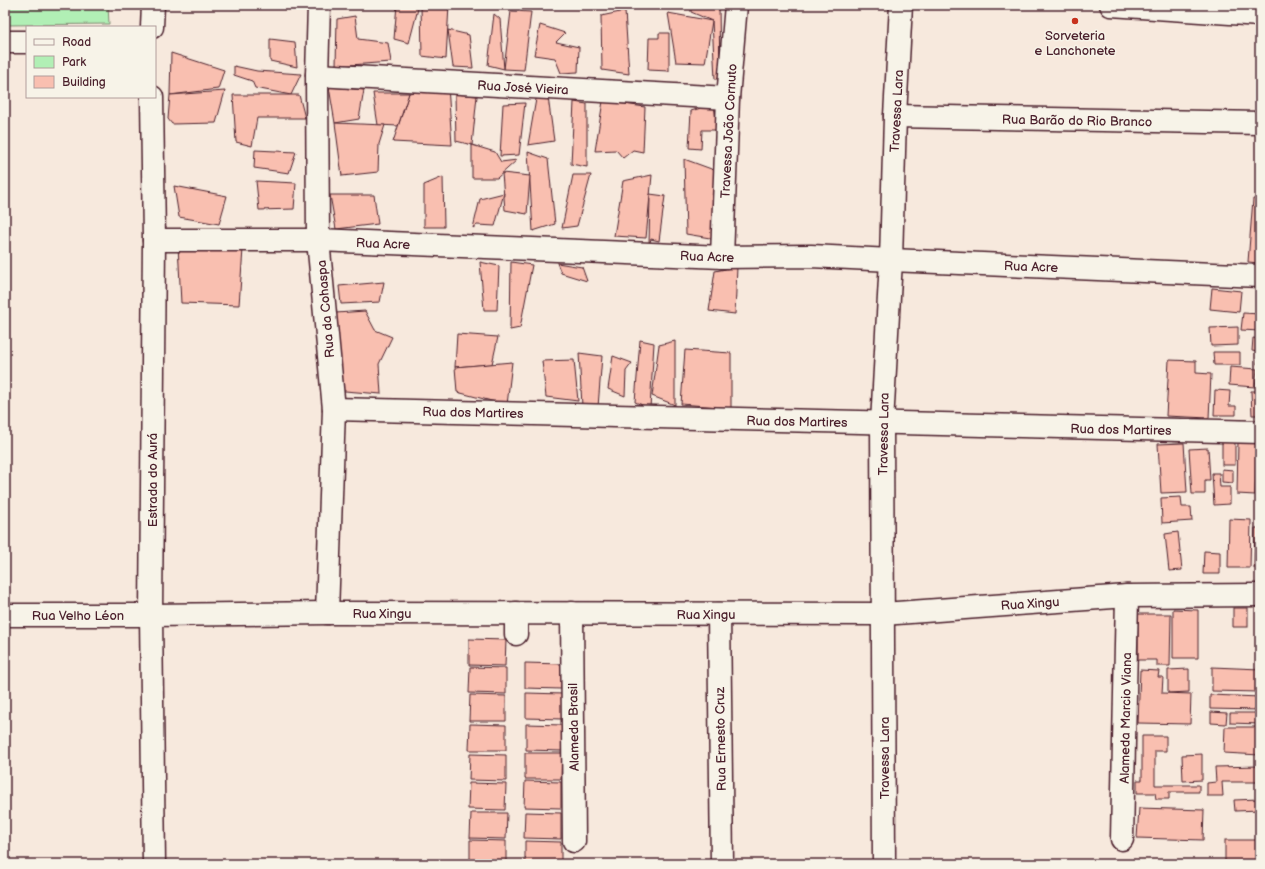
<svg xmlns="http://www.w3.org/2000/svg" width="1265" height="869" font-family="'Balsamiq Sans',sans-serif">
<rect width="100%" height="100%" fill="#f7e9dd"/>
<filter id="ink" filterUnits="userSpaceOnUse"><feTurbulence type="fractalNoise" baseFrequency=".025" numOctaves="2"/><feDisplacementMap in="SourceGraphic" scale="8" xChannelSelector="R" yChannelSelector="G"/><feConvolveMatrix kernelMatrix="1 2 1 2 8 2 1 2 1" color-interpolation-filters="sRGB"/></filter>
<g filter="url(#ink)">
<polygon fill="#b1efb5" stroke="#7e8770" points="5,5 108,5 109,24 5,25"/>
<g fill="#f9bfb0" stroke="#4a1f2b">
<polygon points="397,5 419,5 409,43 394,39"/>
<polygon points="421,5 449,5 446,59 422,56"/>
<polygon points="691,5 719,5 720,79 715,79 712,21 691,12"/>
<polygon points="511,11 531,12 524,70 504,69"/>
<polygon points="625,11 629,74 602,70 601,16"/>
<polygon points="668,13 712,21 705,63 676,62"/>
<polygon points="494,14 500,19 504,69 488,65"/>
<polygon points="355,16 358,39 388,43 391,62 336,66 337,19"/>
<polygon points="540,25 565,33 556,42 579,47 578,72 561,73 555,58 534,55"/>
<polygon points="448,30 469,35 473,68 453,67"/>
<polygon points="659,33 669,33 669,71 648,70 649,38 659,38"/>
<polygon points="270,39 295,42 297,67 270,61"/>
<polygon points="171,53 224,70 218,89 170,95"/>
<polygon points="234,66 257,71 301,74 291,95 255,88 252,81 234,75"/>
<polygon points="448,86 452,145 393,142 409,93"/>
<polygon points="329,87 364,90 359,119 335,123"/>
<polygon points="225,91 216,123 172,124 168,119 170,95"/>
<polygon points="373,93 409,93 398,126 378,125"/>
<polygon points="455,94 477,96 472,145 456,141"/>
<polygon points="233,95 299,95 305,118 257,118 252,146 236,142"/>
<polygon points="548,97 554,141 528,145 536,99"/>
<polygon points="603,101 645,107 643,152 633,150 623,158 616,150 595,151"/>
<polygon points="574,102 587,104 587,167 571,164"/>
<polygon points="525,103 519,155 500,156 503,104"/>
<polygon points="714,104 717,130 702,130 701,149 689,148 691,111"/>
<polygon points="335,123 385,125 379,144 378,172 342,176"/>
<polygon points="472,145 495,152 501,162 517,160 497,178 472,178"/>
<polygon points="255,150 296,152 289,173 254,168"/>
<polygon points="528,152 548,159 555,224 533,231"/>
<polygon points="684,159 714,170 713,245 710,238 686,234"/>
<polygon points="502,173 530,176 527,214 505,210"/>
<polygon points="573,175 591,175 577,226 562,228"/>
<polygon points="652,175 646,238 614,236 623,181"/>
<polygon points="443,177 444,227 424,227 424,185"/>
<polygon points="256,181 296,183 294,209 259,210"/>
<polygon points="174,186 227,196 219,224 179,217"/>
<polygon points="504,193 495,226 477,225 473,228 480,199"/>
<polygon points="650,194 665,196 659,241 651,239 649,245"/>
<polygon points="330,195 374,195 378,224 336,229"/>
<polygon points="1253,199 1260,199 1260,263 1248,262"/>
<polygon points="178,245 243,249 239,305 181,303"/>
<polygon points="480,262 499,266 497,310 484,310"/>
<polygon points="511,262 532,265 520,328 510,330"/>
<polygon points="557,263 582,267 587,281 561,273"/>
<polygon points="737,267 735,314 709,311 715,271"/>
<polygon points="384,282 380,302 341,304 339,286"/>
<polygon points="1212,288 1241,291 1239,312 1210,309"/>
<polygon points="365,311 375,330 392,337 379,364 381,394 333,390 333,364 336,313"/>
<polygon points="1243,313 1260,314 1260,331 1241,330"/>
<polygon points="1238,327 1238,345 1211,346 1210,328"/>
<polygon points="457,334 498,337 492,364 455,367"/>
<polygon points="1253,338 1260,339 1260,365 1257,364 1258,352 1252,351"/>
<polygon points="640,340 654,343 650,408 635,402"/>
<polygon points="675,341 675,405 652,396 659,345"/>
<polygon points="685,350 731,353 731,408 681,404"/>
<polygon points="1213,352 1240,352 1240,365 1214,365"/>
<polygon points="579,353 602,356 598,407 582,406"/>
<polygon points="613,356 632,363 626,371 625,396 608,389"/>
<polygon points="574,360 578,401 546,397 542,361"/>
<polygon points="1169,360 1196,361 1196,373 1211,374 1209,418 1166,416"/>
<polygon points="512,362 507,405 457,392 455,367"/>
<polygon points="1230,367 1257,369 1255,387 1229,385"/>
<polygon points="1215,390 1230,391 1229,406 1236,406 1236,415 1214,415"/>
<polygon points="1251,391 1260,391 1260,415 1252,415"/>
<rect x="1222" y="441" width="13" height="24"/>
<polygon points="1238,441 1257,442 1255,495 1237,494"/>
<polygon points="1184,443 1187,492 1161,493 1158,444"/>
<polygon points="1260,445 1260,469 1258,469"/>
<polygon points="1208,448 1210,480 1205,480 1205,494 1192,494 1189,449"/>
<polygon points="1222,469 1233,470 1233,483 1222,482"/>
<polygon points="1212,473 1219,473 1220,487 1230,487 1230,504 1214,505"/>
<polygon points="1258,473 1260,473 1260,491 1259,491"/>
<polygon points="1181,497 1182,507 1191,507 1192,521 1162,523 1161,498"/>
<polygon points="1229,519 1251,520 1250,568 1228,568"/>
<polygon points="1255,528 1260,528 1260,568 1254,568"/>
<polygon points="1178,532 1182,570 1169,571 1165,534"/>
<polygon points="1204,551 1220,552 1220,574 1203,574"/>
<rect x="1233" y="608" width="15" height="19"/>
<polygon points="1173,609 1198,610 1198,658 1173,658"/>
<polygon points="1138,614 1171,614 1170,666 1157,666 1157,660 1138,660"/>
<polygon points="469,639 506,640 505,666 469,665"/>
<polygon points="525,663 562,664 561,689 525,688"/>
<polygon points="470,667 506,668 506,694 469,693"/>
<polygon points="1212,667 1260,669 1260,692 1212,691"/>
<polygon points="1189,669 1189,692 1168,693 1168,670"/>
<polygon points="1140,670 1159,671 1158,677 1163,677 1162,693 1191,694 1190,724 1138,723"/>
<polygon points="526,693 563,694 562,719 526,718"/>
<polygon points="470,695 506,696 506,721 469,721"/>
<polygon points="1210,695 1260,697 1260,710 1210,709"/>
<polygon points="1211,712 1227,713 1226,724 1211,723"/>
<polygon points="1230,713 1260,713 1260,724 1230,723"/>
<polygon points="470,724 506,725 506,750 469,750"/>
<polygon points="526,724 563,725 563,751 526,750"/>
<polygon points="1225,727 1260,727 1260,755 1224,753"/>
<polygon points="1142,736 1166,736 1166,751 1155,751 1155,785 1199,785 1199,792 1169,792 1169,799 1156,799 1155,793 1137,793 1137,780 1142,780"/>
<polygon points="525,753 562,753 561,779 525,779"/>
<polygon points="470,754 506,755 506,781 469,780"/>
<polygon points="1202,754 1202,780 1183,781 1182,755"/>
<polygon points="1260,766 1260,782 1222,782 1223,796 1207,796 1207,783 1216,782 1215,767"/>
<polygon points="525,781 561,782 561,808 524,807"/>
<polygon points="469,783 506,784 505,810 468,809"/>
<polygon points="1259,799 1260,810 1235,811 1234,800"/>
<polygon points="1139,808 1204,810 1203,840 1137,838"/>
<polygon points="525,812 561,813 561,839 524,838"/>
<polygon points="471,813 507,813 506,839 470,838"/>
<polygon points="470,840 506,841 506,864 470,864"/>
<rect x="1225" y="840" width="35" height="24"/>
<polygon points="525,841 561,842 561,864 525,864"/>
</g>
<g fill="none" stroke-linecap="round" stroke-linejoin="round">
<defs>
<g id="minor">
<polyline points="319,5 317,75 318,240 334,409 327,613"/>
<polyline points="1111,5 1260,15"/>
<polyline points="152,27 153,5"/>
<polyline points="5,42 27,42"/>
<polyline points="317,75 728,98"/>
<polyline points="152,97 154,240 151,615 154,864"/>
<polyline points="895,116 1260,123"/>
<polyline points="154,240 318,240 722,257 811,256 891,260 1260,276"/>
<polyline points="722,257 728,98 736,5"/>
<polyline points="334,409 1260,432"/>
<polyline points="572,613 574,841"/>
<polyline points="719,614 722,864"/>
<polyline points="5,615 151,615 327,613 883,614 1127,596 1260,595"/>
<polyline points="516,634 516,613"/>
<polyline points="1122,839 1127,596"/>
<polyline points="884,864 882,423 891,260 895,116 901,5"/>
</g>
</defs>
<use href="#minor" stroke="#4a1f2b" stroke-width="25"/>
<use href="#minor" stroke="#f7f3e8" stroke-width="22"/>
</g>
</g>
<circle fill="#c8321e" stroke="#f7f3e8" stroke-width="1.5" cx="1075" cy="21" r="4"/>
<g text-anchor="middle" stroke-width="3" stroke-linejoin="round" paint-order="stroke">
<g font-size="13" fill="#4a1f2b" stroke="#f7f3e8">
<text x="1075" y="40">Sorveteria<tspan x="1075" dy="15">e Lanchonete</tspan></text>
</g>
<g font-size="13" fill="#4a1f2b" stroke="#f7f3e8">
<text transform="translate(523 87) rotate(3)" y="5">Rua José Vieira</text>
<text transform="translate(896 111) rotate(-87)" y="5">Travessa Lara</text>
<text transform="translate(1077 120) rotate(1)" y="5">Rua Barão do Rio Branco</text>
<text transform="translate(728 131) rotate(-87)" y="5">Travessa João Cornuto</text>
<text transform="translate(383 243) rotate(2)" y="5">Rua Acre</text>
<text transform="translate(707 256) rotate(2)" y="5">Rua Acre</text>
<text transform="translate(1031 266) rotate(2)" y="5">Rua Acre</text>
<text transform="translate(325 309) rotate(-95)" y="5">Rua da Cohaspa</text>
<text transform="translate(473 412) rotate(1)" y="5">Rua dos Martires</text>
<text transform="translate(797 421) rotate(1)" y="5">Rua dos Martires</text>
<text transform="translate(1121 429) rotate(1)" y="5">Rua dos Martires</text>
<text transform="translate(883 434) rotate(-89)" y="5">Travessa Lara</text>
<text transform="translate(152 480) rotate(-90)" y="5">Estrada do Aurá</text>
<text transform="translate(1030 603) rotate(-4)" y="5">Rua Xingu</text>
<text x="382" y="618">Rua Xingu</text>
<text x="706" y="619">Rua Xingu</text>
<text x="78" y="620">Rua Velho Léon</text>
<text transform="translate(1125 718) rotate(-89)" y="5">Alameda Marcio Viana</text>
<text transform="translate(573 727) rotate(-91)" y="5">Alameda Brasil</text>
<text transform="translate(720 739) rotate(-91)" y="5">Rua Ernesto Cruz</text>
<text transform="translate(884 758) rotate(-90)" y="5">Travessa Lara</text>
</g>
</g>
<rect width="1265" height="869" fill="none" stroke="#f7f3e8" stroke-width="20"/>
<rect x="10" y="10" width="1245" height="849" fill="none" stroke="#4a1f2b" stroke-width="1.5" filter="url(#ink)"/>
<rect x="26" y="26" width="130" height="72" fill="#f7f3e8" stroke="#b29e9c"/>
<rect x="34" y="39" width="20" height="6" fill="#f7f3e8" stroke="#b29e9c"/>
<text x="62" y="46" font-size="12" fill="#4a1f2b">Road</text>
<rect x="34" y="56" width="20" height="12" fill="#b1efb5" stroke="#b29e9c"/>
<text x="62" y="66" font-size="12" fill="#4a1f2b">Park</text>
<rect x="34" y="76" width="20" height="12" fill="#f9bfb0" stroke="#b29e9c"/>
<text x="62" y="86" font-size="12" fill="#4a1f2b">Building</text>
</svg>
